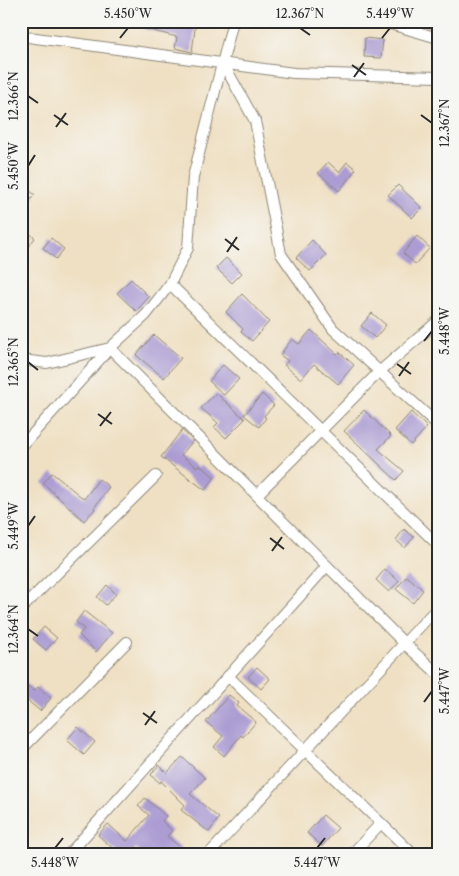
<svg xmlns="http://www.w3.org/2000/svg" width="459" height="876" font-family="'Libre Caslon Text',serif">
<rect width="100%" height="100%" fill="#f6f6f2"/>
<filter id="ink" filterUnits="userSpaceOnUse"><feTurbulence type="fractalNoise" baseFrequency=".02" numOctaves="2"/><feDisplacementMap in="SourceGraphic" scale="10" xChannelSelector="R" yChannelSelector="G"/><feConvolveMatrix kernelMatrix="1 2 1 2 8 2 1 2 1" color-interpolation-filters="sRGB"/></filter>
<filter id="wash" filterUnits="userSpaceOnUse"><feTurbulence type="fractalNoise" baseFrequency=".0096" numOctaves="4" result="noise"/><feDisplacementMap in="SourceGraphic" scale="20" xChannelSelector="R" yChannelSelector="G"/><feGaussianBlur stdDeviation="1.12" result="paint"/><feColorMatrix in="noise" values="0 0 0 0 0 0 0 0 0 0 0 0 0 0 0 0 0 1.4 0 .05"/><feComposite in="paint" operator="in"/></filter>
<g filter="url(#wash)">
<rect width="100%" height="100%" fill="#efe0c3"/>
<g id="blocks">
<g fill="#ac9cd3">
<polygon points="130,21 196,21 192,52 175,48 177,37 129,25"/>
<polygon points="365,38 383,40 381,58 364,57"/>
<polygon points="328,162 339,172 347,162 356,169 339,191 318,173"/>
<polygon points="21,183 35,195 21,209"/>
<polygon points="398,185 422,208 412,218 388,195"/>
<polygon points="21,226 35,238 27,248 21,243"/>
<polygon points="417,236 430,248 415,264 403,253"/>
<polygon points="51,238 64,249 56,259 43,248"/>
<polygon points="312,240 326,255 310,271 296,258"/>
<polygon points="226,258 242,273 232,283 216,268"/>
<polygon points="131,279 149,297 136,311 117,293"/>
<polygon points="242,294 269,322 252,341 241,332 243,329 226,312"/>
<polygon points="372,313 386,325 375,338 361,326"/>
<polygon points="311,330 337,354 339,352 354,365 338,384 314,364 301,379 284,365 288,361 280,355 292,339 299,344"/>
<polygon points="154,335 181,358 164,378 136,355"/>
<polygon points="223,365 239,379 224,395 209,381"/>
<polygon points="216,393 245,419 226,438 214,427 218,423 201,408"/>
<polygon points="262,394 274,405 264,416 266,418 259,427 244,415"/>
<polygon points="364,410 391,436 378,449 404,471 396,480 344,431"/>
<polygon points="411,412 427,427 411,445 395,430"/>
<polygon points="182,430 193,441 181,455 197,467 199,465 215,477 205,490 161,457"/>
<polygon points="52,473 84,499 99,479 109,487 94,508 95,509 84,521 43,483"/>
<polygon points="404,529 414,537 405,548 396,540"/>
<polygon points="385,569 399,581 389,592 376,580"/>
<polygon points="407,576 423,590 413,603 396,589"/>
<polygon points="107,585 116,594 106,605 97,597"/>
<polygon points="84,611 112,633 96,652 79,635 84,629 76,622"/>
<polygon points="44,627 57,638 46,650 33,639"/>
<polygon points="257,667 270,679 261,689 248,677"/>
<polygon points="21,680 34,691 38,687 51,698 40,711 21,695"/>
<polygon points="229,695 239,703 237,706 256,722 243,737 241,735 224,756 214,747 223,736 206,722"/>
<polygon points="78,727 95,742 84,755 67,740"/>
<polygon points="182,757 205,778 190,794 219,818 209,832 181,810 185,805 161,781 160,783 151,775 159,765 167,773"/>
<polygon points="145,798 166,816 162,821 172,831 167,836 189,855 144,855 136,848 131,855 120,855 98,835 108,824 127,841 149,815 138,806"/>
<polygon points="323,815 338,828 322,846 307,833"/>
</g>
</g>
</g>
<g filter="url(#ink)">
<use href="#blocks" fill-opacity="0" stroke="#8d8677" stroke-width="1"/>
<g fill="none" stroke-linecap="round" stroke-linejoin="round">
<defs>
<g id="street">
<polyline points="380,21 438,38"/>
<polyline points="21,36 294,73 438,77"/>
<polyline points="223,63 255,121 281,254 333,329 438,425"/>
<polyline points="170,284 438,545"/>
<polyline points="21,360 47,363 110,348 146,315 170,284 188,248 193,177 233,21"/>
<polyline points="21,447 110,348 405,644 438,674"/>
<polyline points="257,495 379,372 438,321"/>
<polyline points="21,609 156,476"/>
<polyline points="228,676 414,855"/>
<polyline points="21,750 127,642"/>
<polyline points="68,855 327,566"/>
<polyline points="208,855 438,607"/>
<polyline points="351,855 381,823"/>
</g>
</defs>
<use href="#street" stroke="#8d8677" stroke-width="12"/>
<use href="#street" stroke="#fff" stroke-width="10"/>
</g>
</g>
<path fill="none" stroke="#2b2b2b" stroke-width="2" d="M300,28L310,35M120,38L128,28M382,38L390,28M352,65L366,75M354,77L364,63M28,96L38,103M54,115L68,125M421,115L432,123M56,127L66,113M28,166L35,155M225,239L239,250M227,252L237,237M424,341L432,331M28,362L38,370M397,364L411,374M399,376L409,362M98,414L112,424M100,426L111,412M28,526L35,516M270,538L284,549M272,551L282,537M28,629L38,636M424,702L432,691M143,713L157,723M145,725L155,711M55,848L63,838M317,848L325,838"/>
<rect width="459" height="876" fill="none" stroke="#f6f6f2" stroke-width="55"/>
<rect x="28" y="28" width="404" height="820" fill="none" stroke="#2b2b2b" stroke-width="2"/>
<g font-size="12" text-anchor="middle" fill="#2b2b2b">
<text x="128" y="18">5.450°W</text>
<text x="300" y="18">12.367°N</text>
<text x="390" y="18">5.449°W</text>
<text transform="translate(14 96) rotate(-90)" y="4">12.366°N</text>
<text transform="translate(445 123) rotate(-90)" y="4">12.367°N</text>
<text transform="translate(14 166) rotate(-90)" y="4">5.450°W</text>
<text transform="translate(445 331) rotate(-90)" y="4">5.448°W</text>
<text transform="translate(14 362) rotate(-90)" y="4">12.365°N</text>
<text transform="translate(14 526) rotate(-90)" y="4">5.449°W</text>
<text transform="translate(14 629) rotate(-90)" y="4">12.364°N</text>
<text transform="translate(445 691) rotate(-90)" y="4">5.447°W</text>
<text x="55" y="867">5.448°W</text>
<text x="317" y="867">5.447°W</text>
</g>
</svg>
